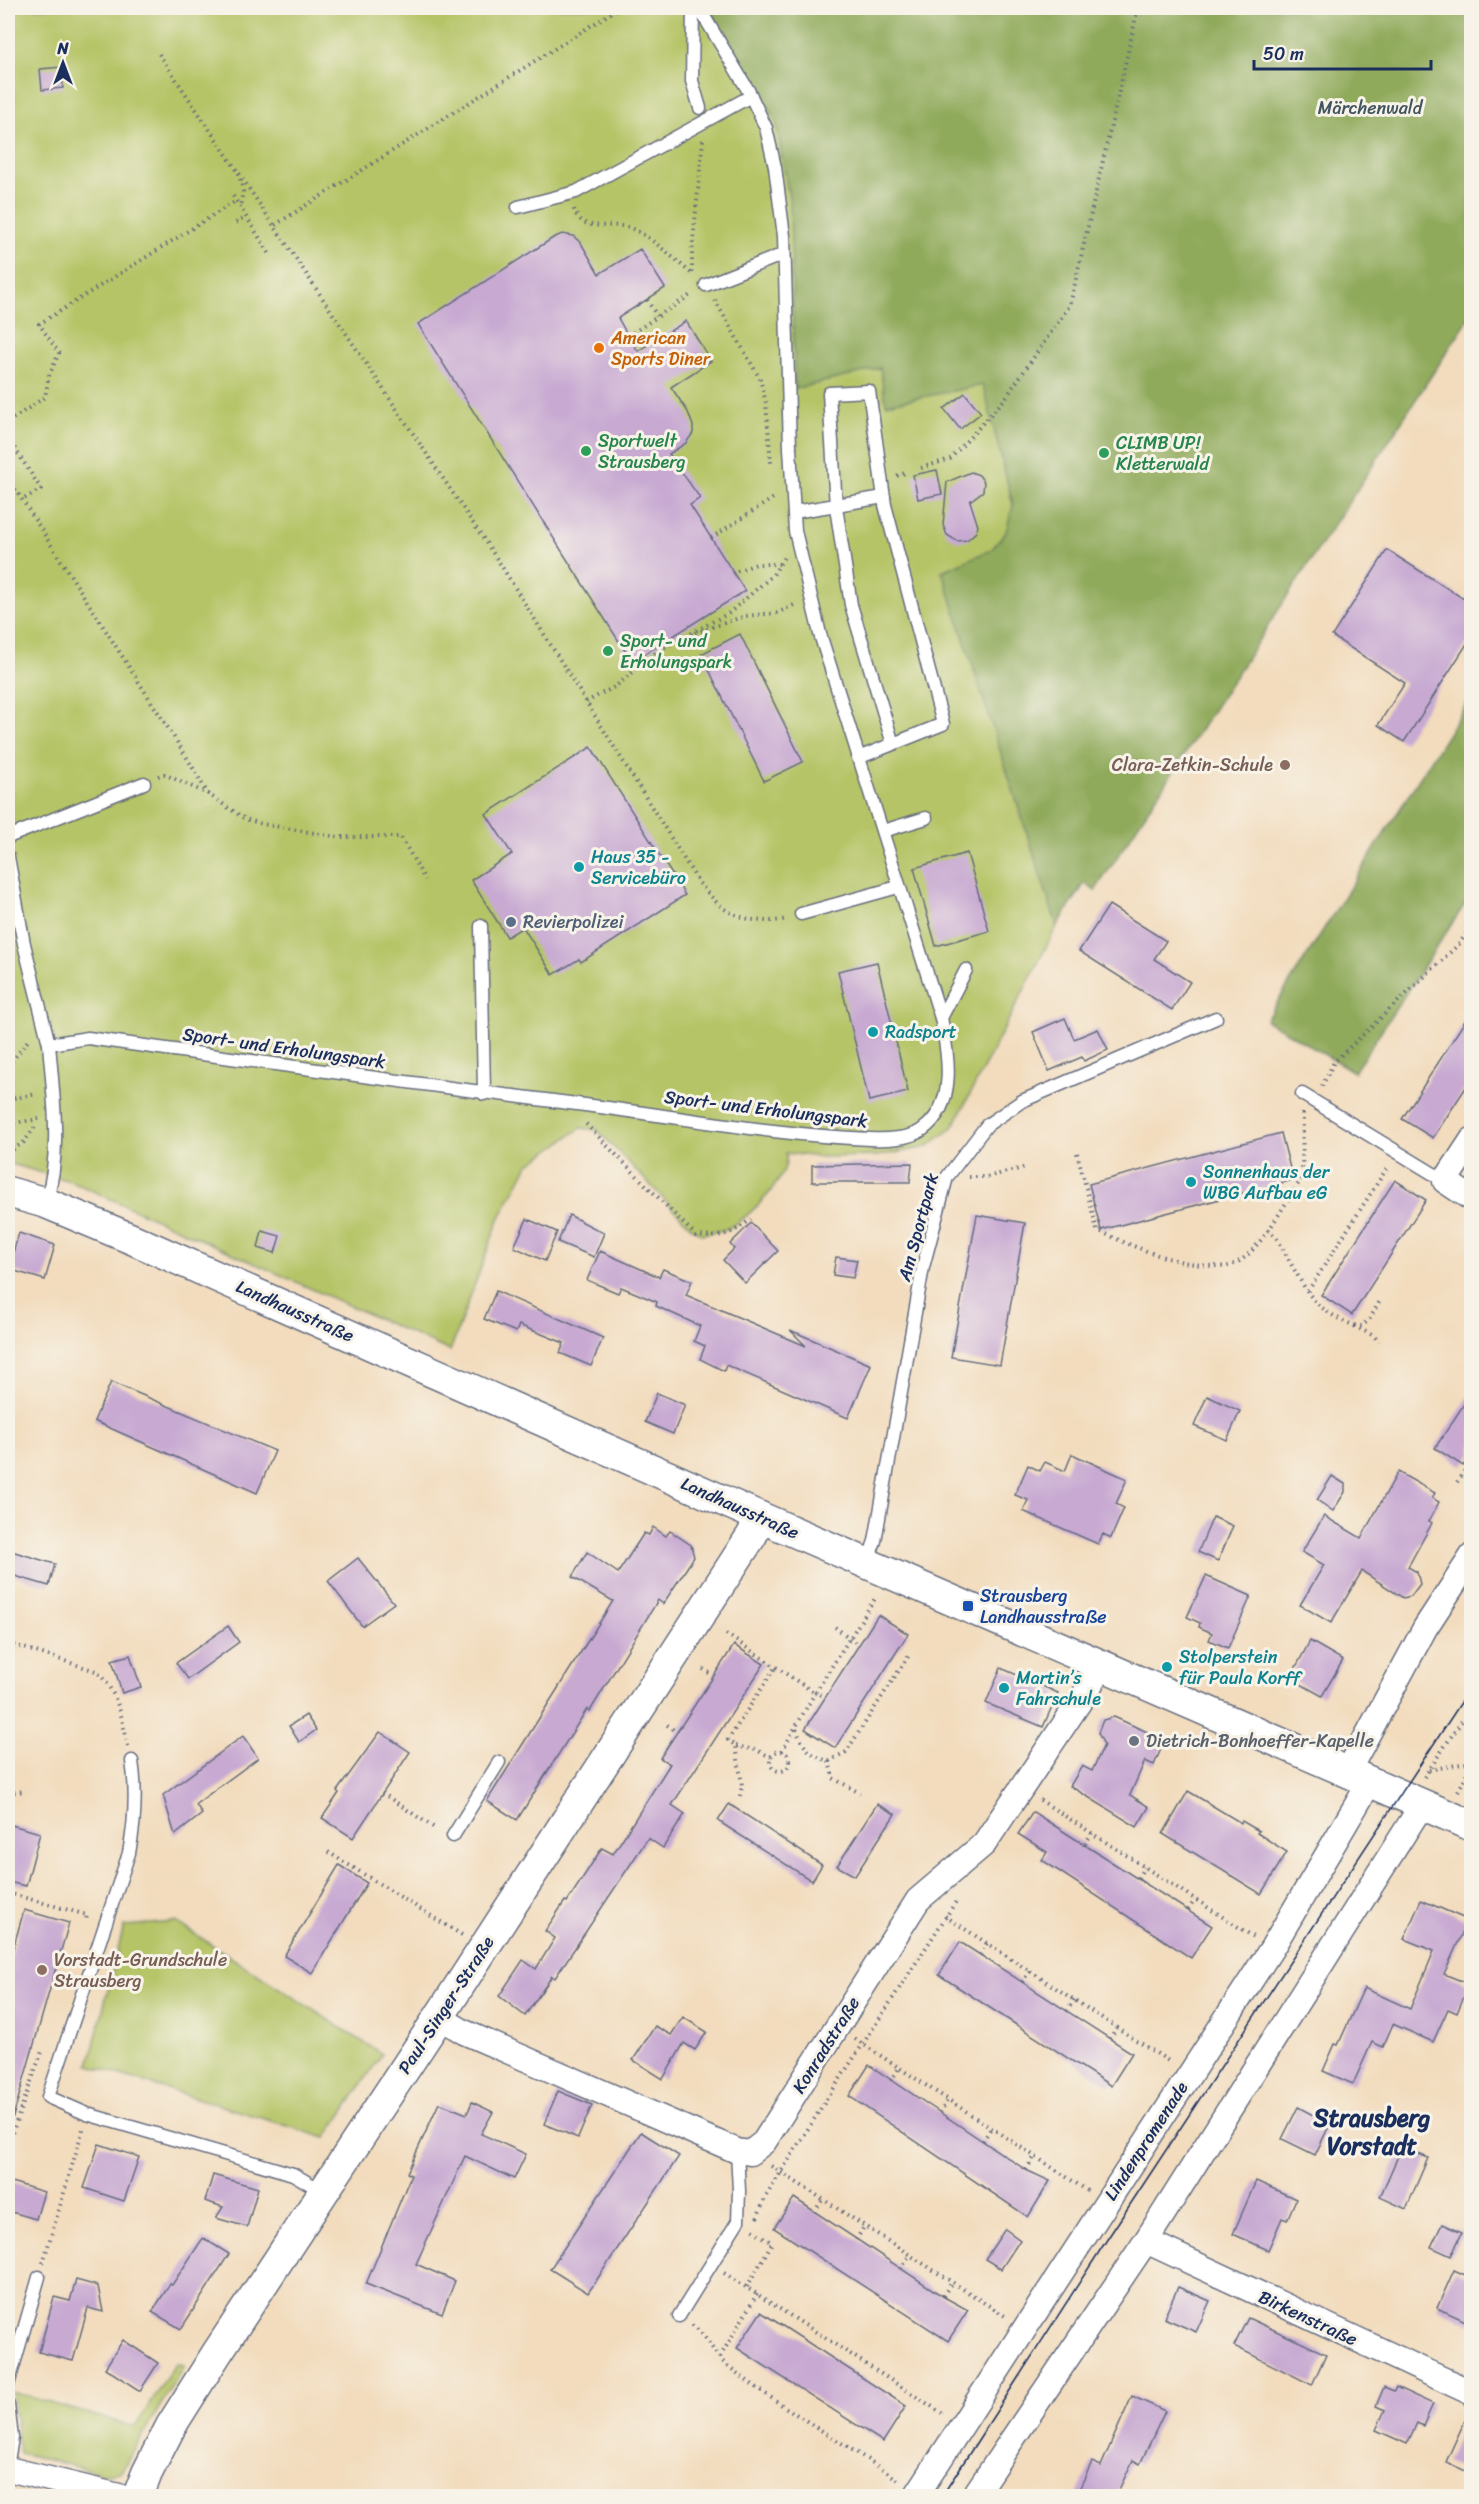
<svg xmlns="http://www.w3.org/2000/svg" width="1479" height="2504" font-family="Sriracha,sans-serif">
<rect width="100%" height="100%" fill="#f7f3e8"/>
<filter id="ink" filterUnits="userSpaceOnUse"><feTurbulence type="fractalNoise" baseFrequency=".0167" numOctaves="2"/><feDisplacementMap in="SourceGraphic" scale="12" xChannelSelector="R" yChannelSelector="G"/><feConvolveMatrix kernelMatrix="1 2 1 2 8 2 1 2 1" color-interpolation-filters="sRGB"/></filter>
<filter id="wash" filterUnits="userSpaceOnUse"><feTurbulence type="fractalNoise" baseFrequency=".008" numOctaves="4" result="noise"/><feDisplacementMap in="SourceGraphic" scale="24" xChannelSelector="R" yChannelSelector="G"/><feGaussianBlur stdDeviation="1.35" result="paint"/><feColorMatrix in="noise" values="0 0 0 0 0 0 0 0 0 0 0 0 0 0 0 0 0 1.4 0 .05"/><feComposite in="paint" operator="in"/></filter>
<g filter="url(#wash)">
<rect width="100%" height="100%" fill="#f2dcbd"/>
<g fill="#b5c466" stroke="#687a62" stroke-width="1.5">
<path d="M8,8H1246L1085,883L1057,926L953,1127L927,1147L878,1156L819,1157L786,1153C791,1178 749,1217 729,1228C721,1232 710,1232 701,1234L692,1228L597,1130L581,1128L528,1165L499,1219L450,1351L73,1182L8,1163Z"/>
<polygon points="176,1922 382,2054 326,2138 89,2065 124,1926"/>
<polygon points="176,2363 184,2366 121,2472 106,2474 20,2453 12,2392 135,2427"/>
</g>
<g fill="#90aa5b" stroke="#566c5c" stroke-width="1.5">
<polygon points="709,8 1471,8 1471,315 1095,891 1084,883 1057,926 942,571 991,550 1006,532 1013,505 983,385 886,404 880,368 795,389 790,203 776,121"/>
<polygon points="1471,697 1471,895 1354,1072 1266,1020"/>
</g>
<g id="blocks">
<g fill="#c7a9d2">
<polygon points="62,67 63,88 42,90 40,69"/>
<polygon points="562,234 573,236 581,243 599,274 640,249 665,288 618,318 628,336 638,351 686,321 711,361 671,387 688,412 693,426 693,433 686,443 669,454 700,498 690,505 745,591 632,662 418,324 553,238"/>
<polygon points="965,393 981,413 960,429 944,409"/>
<polygon points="937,470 942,494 918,499 913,475"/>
<polygon points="971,472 979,475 984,482 983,491 970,501 978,526 976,532 967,540 957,541 947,535 943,525 947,482"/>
<polygon points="1387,550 1472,604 1472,636 1404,742 1378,725 1405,683 1332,636"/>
<polygon points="740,634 803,762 764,781 701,654"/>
<polygon points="591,747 685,895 581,962 579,959 553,975 523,927 507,937 471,880 512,854 486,814"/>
<polygon points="967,853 989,931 936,946 914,868"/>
<polygon points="1109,905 1166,941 1154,959 1190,982 1172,1010 1079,951"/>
<polygon points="877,962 908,1092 869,1101 838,971"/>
<polygon points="1472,1010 1472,1078 1433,1138 1402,1119"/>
<polygon points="1065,1018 1074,1039 1098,1029 1108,1050 1084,1061 1082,1057 1049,1071 1033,1032"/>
<polygon points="1281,1133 1293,1180 1101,1230 1089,1184"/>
<polygon points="912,1163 910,1182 812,1182 812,1165"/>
<polygon points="1395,1180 1426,1200 1352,1315 1321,1295"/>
<polygon points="569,1215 604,1233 594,1257 558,1242"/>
<polygon points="977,1215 1025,1223 1000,1365 951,1357"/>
<polygon points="527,1219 557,1232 545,1261 514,1247"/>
<polygon points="751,1223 778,1251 745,1283 723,1260 734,1249 730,1244"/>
<polygon points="262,1231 280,1236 275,1253 258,1248"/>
<polygon points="19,1233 55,1245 45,1280 8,1269"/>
<polygon points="600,1251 659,1277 663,1269 692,1281 686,1295 806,1346 790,1330 871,1365 848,1418 726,1365 724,1371 700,1359 705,1346 694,1341 700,1326 656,1306 657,1302 621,1287 618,1293 587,1280"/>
<polygon points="836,1257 857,1260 853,1278 833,1275"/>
<polygon points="496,1291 603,1338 591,1366 560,1353 564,1343 519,1325 516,1332 484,1319"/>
<polygon points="111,1382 275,1451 257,1493 94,1421"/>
<polygon points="1472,1392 1472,1453 1463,1466 1435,1448"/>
<polygon points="657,1393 685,1405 673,1434 645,1422"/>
<polygon points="1207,1396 1240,1411 1227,1440 1194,1426"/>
<polygon points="1072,1454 1127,1479 1116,1504 1124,1508 1111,1538 1103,1534 1098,1544 1023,1511 1028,1500 1015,1495 1028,1465 1040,1471 1045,1462 1065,1471"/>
<polygon points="1398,1472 1435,1493 1432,1498 1439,1502 1429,1521 1432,1523 1408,1567 1417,1572 1420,1584 1411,1596 1403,1598 1362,1571 1331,1623 1300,1605 1324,1565 1302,1552 1324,1516 1361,1538"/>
<polygon points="1332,1476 1345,1484 1345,1492 1333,1511 1317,1500"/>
<polygon points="1213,1517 1233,1526 1218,1561 1198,1552"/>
<polygon points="653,1527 666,1536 670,1531 691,1545 694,1557 663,1604 658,1600 590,1711 587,1709 517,1820 487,1801 613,1601 572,1577 587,1552 618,1573 644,1533 649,1535"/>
<polygon points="8,1550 55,1564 49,1586 8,1574"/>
<polygon points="358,1558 394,1603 362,1626 328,1581"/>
<polygon points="1206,1576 1251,1596 1228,1648 1209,1640 1212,1633 1199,1627 1200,1623 1187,1617"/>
<polygon points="878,1615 908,1634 835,1748 805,1729"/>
<polygon points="228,1626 239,1642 188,1679 176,1663"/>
<polygon points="1310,1641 1343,1660 1322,1696 1290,1678"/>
<polygon points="734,1645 764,1664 672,1805 685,1814 663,1848 648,1838 555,1978 552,1976 525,2016 499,1996 523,1960 536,1969 555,1938 545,1931 565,1901 567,1902 602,1848 613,1854 670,1764 660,1758"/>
<polygon points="130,1655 141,1687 122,1693 112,1660"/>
<polygon points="1001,1668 1058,1693 1043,1727 986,1703"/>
<polygon points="306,1715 316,1730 299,1742 289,1726"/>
<polygon points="1114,1717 1165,1740 1154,1765 1145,1761 1130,1795 1149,1807 1137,1827 1070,1786 1082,1766 1092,1771 1104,1745 1098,1733 1103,1720"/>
<polygon points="380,1732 410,1752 353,1838 322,1818 339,1793 337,1791"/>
<polygon points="243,1736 258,1758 196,1804 202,1814 175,1835 163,1795"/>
<polygon points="1188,1791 1241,1823 1242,1821 1259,1831 1257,1833 1287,1852 1261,1894 1163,1834"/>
<polygon points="729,1804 822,1865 812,1881 718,1821"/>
<polygon points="877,1804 895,1814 855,1876 837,1866"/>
<polygon points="1033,1812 1212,1926 1191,1958 1042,1860 1047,1852 1018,1834"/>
<polygon points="8,1824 40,1833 26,1886 8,1882"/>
<polygon points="339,1865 367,1883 312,1973 284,1956"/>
<polygon points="1421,1900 1468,1920 1444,1974 1469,1984 1457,2013 1448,2009 1433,2042 1393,2024 1383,2047 1372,2042 1353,2084 1323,2071 1335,2044 1338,2045 1364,1988 1410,2009 1434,1951 1404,1939"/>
<polygon points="24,1910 69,1923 13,2117 8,2116 8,1966"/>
<polygon points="960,1942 1132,2053 1111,2086 939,1975"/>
<polygon points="683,2017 707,2032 695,2050 684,2043 663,2079 633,2060 655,2026 671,2035"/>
<polygon points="869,2065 1026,2170 1050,2181 1028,2217 849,2096"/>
<polygon points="558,2091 592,2105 578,2138 544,2124"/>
<polygon points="472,2102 493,2112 481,2134 526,2154 514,2179 465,2156 416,2264 455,2281 442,2314 366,2284 411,2175 407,2173 439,2103 467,2114"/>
<polygon points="1298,2107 1330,2124 1315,2155 1282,2139"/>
<polygon points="641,2132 679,2156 588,2293 550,2269"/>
<polygon points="99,2144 139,2157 124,2201 84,2188"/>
<polygon points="1402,2147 1428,2158 1406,2209 1380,2197"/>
<polygon points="213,2175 258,2188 247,2227 216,2218 223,2207 205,2201"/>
<polygon points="8,2181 44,2192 36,2219 8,2211"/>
<polygon points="1256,2181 1296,2199 1287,2220 1282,2218 1268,2250 1233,2234"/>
<polygon points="794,2198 944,2297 968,2310 948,2341 774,2228"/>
<polygon points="1442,2224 1462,2233 1451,2256 1431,2247"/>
<polygon points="1005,2229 1020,2240 1001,2269 985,2259"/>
<polygon points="203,2238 229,2254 181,2329 152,2312 170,2284 172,2285"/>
<polygon points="1454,2270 1472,2278 1472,2324 1437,2308"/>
<polygon points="76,2280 98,2286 103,2312 88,2308 73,2361 39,2352 54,2297 70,2301"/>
<polygon points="1178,2287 1210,2301 1196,2332 1164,2318"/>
<polygon points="761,2312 906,2406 883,2442 737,2348"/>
<polygon points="1248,2318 1326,2354 1312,2385 1234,2346"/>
<polygon points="123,2340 158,2363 140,2391 105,2368"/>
<polygon points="1384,2387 1394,2391 1396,2387 1433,2404 1423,2426 1417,2423 1407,2444 1376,2430 1385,2410 1376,2406"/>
<polygon points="1132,2396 1165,2411 1140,2464 1133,2460 1116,2496 1076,2496 1092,2462 1101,2466"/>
<polygon points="1471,2407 1472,2407 1472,2474 1446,2462"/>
</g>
</g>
</g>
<g filter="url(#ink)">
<use href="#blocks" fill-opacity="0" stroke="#666c7f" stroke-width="1.5"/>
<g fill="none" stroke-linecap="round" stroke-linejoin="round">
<defs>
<g id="service">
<polyline points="693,8 692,81 700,108"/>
<polyline points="518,207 576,192 751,96"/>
<polyline points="706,285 784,254"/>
<polyline points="794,512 884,497"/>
<polyline points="858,758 943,724 885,505 869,391 829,393 836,507 851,605 893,744"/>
<polyline points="883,831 926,818"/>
<polyline points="8,837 144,783"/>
<polyline points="8,857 24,944 49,1044"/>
<polyline points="801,914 898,887"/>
<polyline points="481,926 484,1094"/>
<polyline points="941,1018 966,970"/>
<polyline points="1302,1094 1445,1181"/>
<path d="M46,1202C62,1153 53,1095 49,1044L88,1038C251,1061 414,1084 577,1104C674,1116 772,1135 870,1139C884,1140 910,1139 922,1130C958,1105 948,1053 941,1018L820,634L795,531L790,448L784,236L775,167L766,128L748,90L699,8"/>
<polyline points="867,1563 875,1541 923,1267 947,1177 987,1125 1022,1101 1216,1018"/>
<path d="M132,1761C137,1793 135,1822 129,1853L48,2097L87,2114L293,2174L322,2191"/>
<polyline points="453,1836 499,1762"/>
<polyline points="679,2316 738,2221 739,2191 737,2151"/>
<polyline points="8,2385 39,2277"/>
<polyline points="8,2405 12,2438 8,2461"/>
</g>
<g id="minor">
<polyline points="1472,1140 1445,1181 1472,1199"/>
<polyline points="1348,1771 1425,1628 1472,1556"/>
<polyline points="439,2017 464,2032 737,2151 750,2153 764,2142 918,1900 984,1844 1088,1689 1102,1664"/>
<polyline points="1146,2241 1472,2393"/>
<polyline points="8,2469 119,2496"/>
<polyline points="916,2496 1272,1948 1370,1782"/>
<polyline points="974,2496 1146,2241 1422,1805"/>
</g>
<g id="tertiary">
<polyline points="8,1192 46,1203 132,1239 760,1517 1472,1826"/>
<polyline points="138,2496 147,2473 171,2426 217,2353 439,2017 752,1535 760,1517"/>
</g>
</defs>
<use href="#service" stroke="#666c7f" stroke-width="15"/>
<use href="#minor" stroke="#666c7f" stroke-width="27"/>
<use href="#tertiary" stroke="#666c7f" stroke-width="33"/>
<g stroke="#666c7f" stroke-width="4" stroke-dasharray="1.5 4.5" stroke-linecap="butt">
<path d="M159,54L499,562L699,883C706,890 714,901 722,907C739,920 765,924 786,919"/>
<polyline points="239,173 243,192 240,207"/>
<polyline points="233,196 271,256"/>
<path d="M574,209C582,234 608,222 627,227C648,233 675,260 692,274"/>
<polyline points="236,223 245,216"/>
<polyline points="275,225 619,8"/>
<polyline points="692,273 692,252 703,140"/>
<polyline points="647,300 657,316"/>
<polyline points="715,300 760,379 766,403 771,463"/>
<polyline points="628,336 692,294"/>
<polyline points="8,422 45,397 49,376 59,353 39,324 236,201"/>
<polyline points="8,438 41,489 22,500"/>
<polyline points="921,468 950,459 1004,400 1070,305 1138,8"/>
<polyline points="897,476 905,473"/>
<polyline points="12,484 186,756 208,794"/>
<polyline points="711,538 775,497"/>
<polyline points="737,571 756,564 779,564"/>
<polyline points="695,633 745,616 777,613 796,604"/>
<polyline points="586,702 616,686 658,651 729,613 773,575 784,557"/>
<polyline points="158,776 164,774 208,794 245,819 262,824 338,837 401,837 425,880"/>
<polyline points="8,1066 30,1038"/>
<polyline points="1322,1086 1334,1062 1459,944 1472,926"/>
<polyline points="8,1099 37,1094"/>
<path d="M1303,1113L1302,1178L1269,1230L1276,1237C1287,1255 1300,1283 1313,1299C1323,1311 1347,1326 1362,1326L1369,1320L1381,1299"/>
<polyline points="8,1124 39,1119"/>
<path d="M586,1124L696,1236C721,1238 731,1235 751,1219"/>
<polyline points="8,1153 24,1142 37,1124"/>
<path d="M1077,1153L1097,1230C1134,1247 1173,1264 1213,1266C1217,1266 1224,1267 1228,1266C1246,1262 1258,1243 1269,1230"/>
<polyline points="969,1177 987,1177 1027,1167"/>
<polyline points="1308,1291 1389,1165"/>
<polyline points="1354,1326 1374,1336 1379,1342"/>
<polyline points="1457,1482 1472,1460"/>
<polyline points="835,1627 859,1645"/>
<polyline points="726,1634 815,1693 876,1597"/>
<path d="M8,1643L96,1671C118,1691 122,1719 128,1746"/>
<polyline points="703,1669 714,1676"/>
<polyline points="667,1725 677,1732"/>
<path d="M796,1729C803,1747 810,1756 829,1761L846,1752L909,1655"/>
<polyline points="736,1746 756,1750 771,1757"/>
<polyline points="782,1751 815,1693 826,1696"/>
<circle cx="780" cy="1761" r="10"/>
<polyline points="829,1761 833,1778 860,1793"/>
<polyline points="1429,1770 1472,1762"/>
<polyline points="1424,1777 1472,1706"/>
<polyline points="1458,1791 1472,1765"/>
<polyline points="8,1793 25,1791"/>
<polyline points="382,1793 436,1829"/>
<polyline points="740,1796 742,1785 736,1746 728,1740 776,1666"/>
<polyline points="1040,1800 1254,1937"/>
<polyline points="1085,1844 1092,1833"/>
<polyline points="328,1852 462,1935"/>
<polyline points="1138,1878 1144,1867"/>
<polyline points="8,1893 87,1915 86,1920"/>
<polyline points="1188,1910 1195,1900"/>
<polyline points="945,1916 1170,2062"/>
<polyline points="980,1955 987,1943"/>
<polyline points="1022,1982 1030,1971"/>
<polyline points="1067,2011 1074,1999"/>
<polyline points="855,2039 1088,2191"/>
<polyline points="1110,2039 1116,2028"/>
<polyline points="891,2081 899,2068"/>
<polyline points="940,2113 948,2099"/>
<polyline points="983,2141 991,2128"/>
<polyline points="8,2144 43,2049"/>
<polyline points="771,2166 1005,2316"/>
<polyline points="1026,2170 1035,2156"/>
<polyline points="814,2212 823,2199"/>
<polyline points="757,2218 766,2196 823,2105 957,1900"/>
<polyline points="856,2240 865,2225"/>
<polyline points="43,2263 83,2129"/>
<polyline points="901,2269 910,2254"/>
<polyline points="724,2273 942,2413"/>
<polyline points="747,2287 772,2243 753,2230"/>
<polyline points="943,2296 952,2282"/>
<path d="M692,2325C710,2338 713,2355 728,2366C782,2409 843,2442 900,2481"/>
<polyline points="720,2357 757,2294"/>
</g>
<use href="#service" stroke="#fff" stroke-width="12"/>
<use href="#minor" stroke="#fff" stroke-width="24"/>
<use href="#tertiary" stroke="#fff" stroke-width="30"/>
<polyline stroke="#1b2f5e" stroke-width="1.5" points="942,2496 1108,2238 1472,1686"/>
</g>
</g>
<circle fill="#e8710a" stroke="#f7f3e8" stroke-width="2" cx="599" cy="348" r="6"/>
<g fill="#2e9e5b" stroke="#f7f3e8" stroke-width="2">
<circle cx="586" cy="451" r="6"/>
<circle cx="1104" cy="453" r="6"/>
<circle cx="608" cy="651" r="6"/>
</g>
<g fill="#8d6e63" stroke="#f7f3e8" stroke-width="2">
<circle cx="1285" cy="765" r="6"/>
<circle cx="42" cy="1970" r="6"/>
</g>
<g fill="#0f9aa8" stroke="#f7f3e8" stroke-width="2">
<circle cx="579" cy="867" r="6"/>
<circle cx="873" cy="1032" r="6"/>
<circle cx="1191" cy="1182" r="6"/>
<circle cx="1167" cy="1667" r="6"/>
<circle cx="1004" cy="1688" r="6"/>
</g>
<circle fill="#5c6f8a" stroke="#f7f3e8" stroke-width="2" cx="511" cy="922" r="6"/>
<rect fill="#1a4fb4" stroke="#f7f3e8" stroke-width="2" x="962" y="1600" width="12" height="12" rx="3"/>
<circle fill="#6b7280" stroke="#f7f3e8" stroke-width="2" cx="1134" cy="1741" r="6"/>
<g text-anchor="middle" stroke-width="6" stroke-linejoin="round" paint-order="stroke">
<g font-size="18" fill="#425460" stroke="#f7f3e8">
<text x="1370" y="114">Märchenwald</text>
</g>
<g font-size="18" fill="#c56008" stroke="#f7f3e8" text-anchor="start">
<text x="611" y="344">American<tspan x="611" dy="21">Sports Diner</tspan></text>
</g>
<g font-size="18" fill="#27864d" stroke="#f7f3e8" text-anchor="start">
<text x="598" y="447">Sportwelt<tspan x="598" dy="21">Strausberg</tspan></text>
<text x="1116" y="449">CLIMB UP!<tspan x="1116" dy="21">Kletterwald</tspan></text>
<text x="620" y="647">Sport- und<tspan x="620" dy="21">Erholungspark</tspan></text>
</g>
<g font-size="18" fill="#785e54" stroke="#f7f3e8" text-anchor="end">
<text x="1273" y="771">Clara-Zetkin-Schule</text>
<text x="54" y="1966" text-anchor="start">Vorstadt-Grundschule<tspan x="54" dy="21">Strausberg</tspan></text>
</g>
<g font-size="18" fill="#0d838f" stroke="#f7f3e8" text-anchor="start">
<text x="591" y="863">Haus 35 -<tspan x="591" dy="21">Servicebüro</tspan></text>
<text x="885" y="1038">Radsport</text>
<text x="1203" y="1178">Sonnenhaus der<tspan x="1203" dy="21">WBG Aufbau eG</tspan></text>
<text x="1179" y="1663">Stolperstein<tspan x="1179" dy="21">für Paula Korff</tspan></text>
<text x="1016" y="1684">Martin’s<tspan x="1016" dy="21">Fahrschule</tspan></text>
</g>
<g font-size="18" fill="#4e5e75" stroke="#f7f3e8" text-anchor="start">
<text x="523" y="928">Revierpolizei</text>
</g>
<g font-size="18" fill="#1b2f5e" stroke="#f7f3e8">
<text transform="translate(284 1048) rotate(8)" y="6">Sport- und Erholungspark</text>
<text transform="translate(766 1109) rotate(7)" y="6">Sport- und Erholungspark</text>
<text transform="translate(918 1227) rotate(-75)" y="6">Am Sportpark</text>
<text transform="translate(295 1311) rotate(24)" y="6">Landhausstraße</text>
<text transform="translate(740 1508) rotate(24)" y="6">Landhausstraße</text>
<text transform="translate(446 2005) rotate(-57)" y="6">Paul-Singer-Straße</text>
<text transform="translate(826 2045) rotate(-58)" y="6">Konradstraße</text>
<text transform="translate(1146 2141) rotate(-57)" y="6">Lindenpromenade</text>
<text transform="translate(1308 2318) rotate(25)" y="6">Birkenstraße</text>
</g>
<g font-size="18" fill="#164399" stroke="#f7f3e8" text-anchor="start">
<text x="980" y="1602">Strausberg<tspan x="980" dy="21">Landhausstraße</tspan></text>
</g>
<g font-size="18" fill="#5b616d" stroke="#f7f3e8" text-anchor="start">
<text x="1146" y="1747">Dietrich-Bonhoeffer-Kapelle</text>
</g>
<g font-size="24" font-weight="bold" fill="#1b2f5e" stroke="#f7f3e8">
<text x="1372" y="2126">Strausberg<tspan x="1372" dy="28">Vorstadt</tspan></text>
</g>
</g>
<rect width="1479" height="2504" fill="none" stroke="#f7f3e8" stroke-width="30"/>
<g transform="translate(63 63)" stroke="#f7f3e8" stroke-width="4.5" paint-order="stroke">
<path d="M0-4.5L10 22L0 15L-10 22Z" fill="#1b2f5e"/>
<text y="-9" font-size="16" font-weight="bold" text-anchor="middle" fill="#1b2f5e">N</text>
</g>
<path d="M1254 60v9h177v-9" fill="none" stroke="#1b2f5e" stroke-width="3"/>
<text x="1263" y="60" font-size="18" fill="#1b2f5e" stroke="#f7f3e8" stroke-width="4.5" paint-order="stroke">50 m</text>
</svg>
